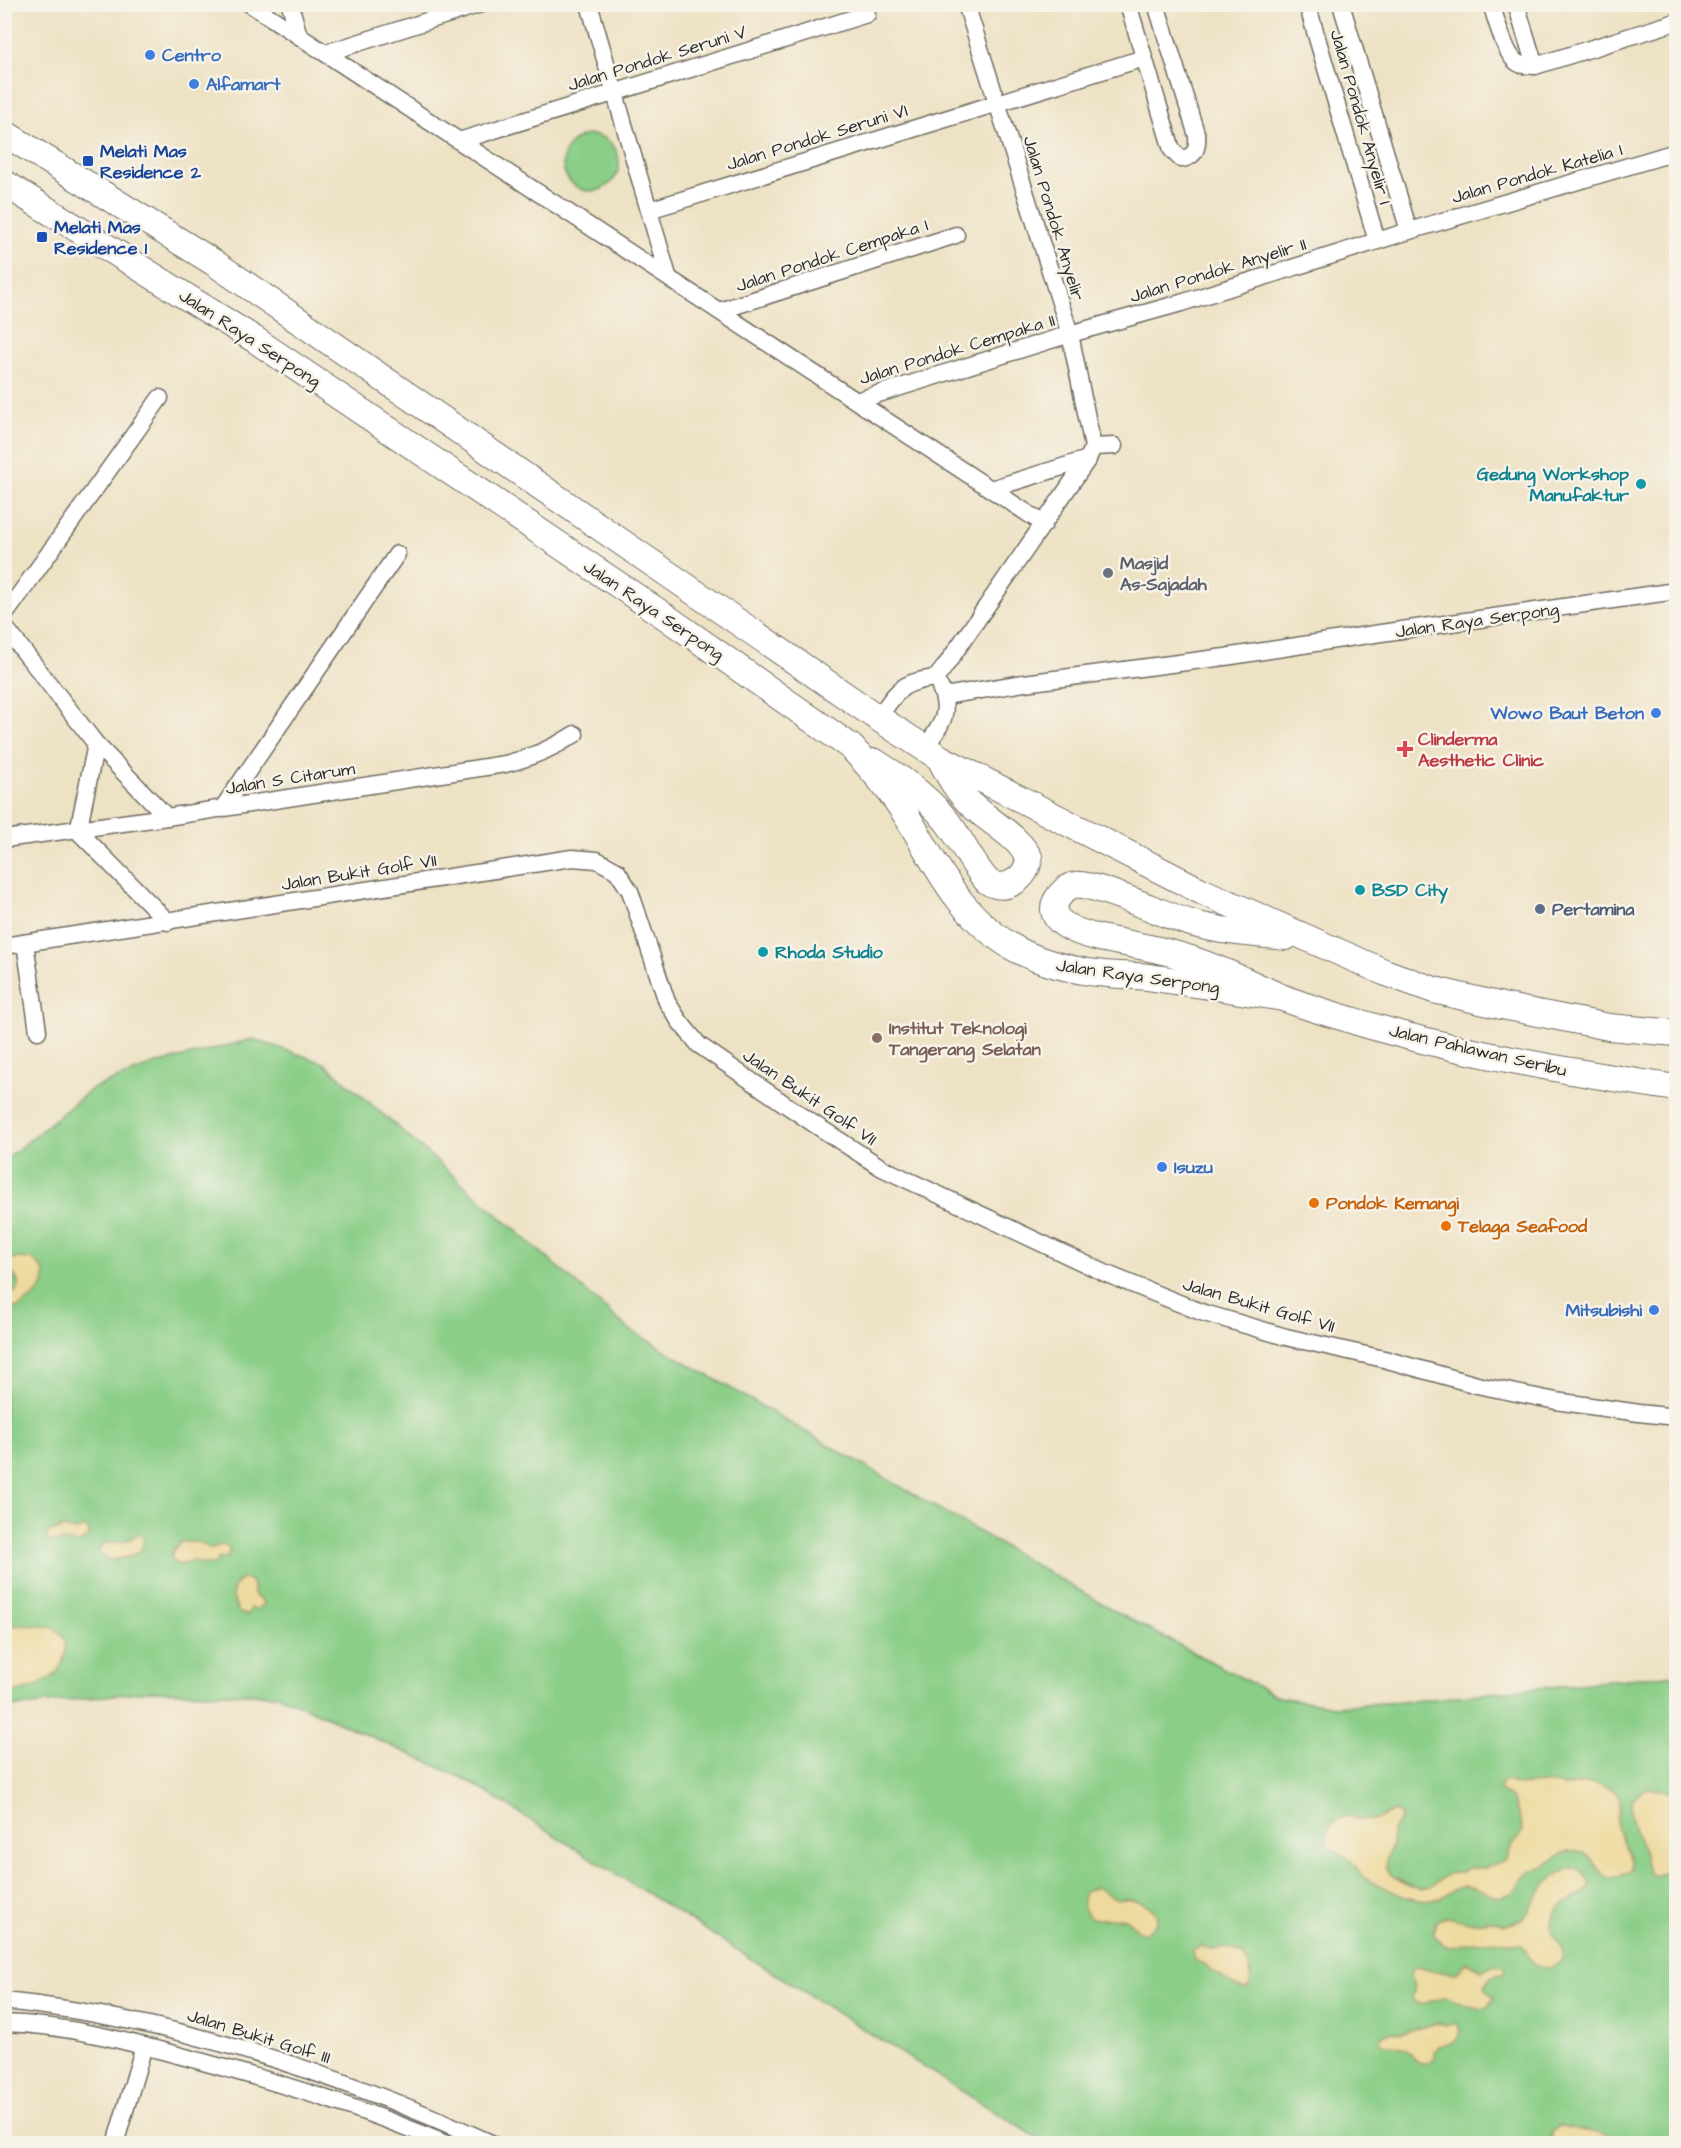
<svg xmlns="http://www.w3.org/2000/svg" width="1681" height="2148" font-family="'Architects Daughter',sans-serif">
<rect width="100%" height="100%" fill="#f7f3e8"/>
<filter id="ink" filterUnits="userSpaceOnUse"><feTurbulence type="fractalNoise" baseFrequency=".0167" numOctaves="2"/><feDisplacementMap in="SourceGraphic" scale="12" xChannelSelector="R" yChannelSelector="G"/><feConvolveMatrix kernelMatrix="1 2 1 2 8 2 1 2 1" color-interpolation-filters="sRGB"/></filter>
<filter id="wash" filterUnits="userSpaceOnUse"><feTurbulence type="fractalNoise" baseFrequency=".008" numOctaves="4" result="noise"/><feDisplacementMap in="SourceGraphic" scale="24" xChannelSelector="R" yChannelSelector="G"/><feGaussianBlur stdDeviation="1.35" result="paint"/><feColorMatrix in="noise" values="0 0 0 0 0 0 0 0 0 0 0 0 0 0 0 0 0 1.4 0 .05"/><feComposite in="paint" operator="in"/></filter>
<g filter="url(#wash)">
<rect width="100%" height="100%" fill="#eee2c5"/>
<g fill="#8ace87" stroke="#5a7c59" stroke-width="1.5">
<circle cx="591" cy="163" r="28"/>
<polygon points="253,1039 324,1063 630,1330 1122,1615 1278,1697 1335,1706 1402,1702 1676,1674 1676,2143 1050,2143 1040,2140 465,1779 278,1695 149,1691 5,1708 5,1160 92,1089 152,1065"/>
</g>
<g fill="#eeda9e" stroke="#8c8264" stroke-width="1.5">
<polygon points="19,1258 34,1260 44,1271 44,1284 36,1295 18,1308 7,1307 5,1299 18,1289 18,1281 5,1263 9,1259"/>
<path d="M84,1527L88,1530L90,1534C78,1548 77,1542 63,1541C56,1544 52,1543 46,1538L47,1533C52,1530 58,1531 63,1528L74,1531Z"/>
<path d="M141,1534C152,1554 121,1560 107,1560L98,1551L100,1547L105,1543L122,1542Z"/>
<path d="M181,1542H198L212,1549C219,1545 222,1543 229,1548V1554L226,1558L218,1559L215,1564H202L192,1560L181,1565L176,1563L171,1558L173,1550Z"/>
<path d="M242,1579H247L252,1582C254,1593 252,1596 263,1601L264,1605L257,1609L251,1608L248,1615L239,1613C233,1600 227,1588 242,1579Z"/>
<path d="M5,1615L13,1625C27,1627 46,1622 58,1631C72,1642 64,1667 52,1677C42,1685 17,1694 5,1693Z"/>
<path d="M1508,1781C1521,1788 1530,1783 1544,1783C1550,1783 1556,1785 1563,1786C1584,1786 1585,1778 1608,1788C1612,1790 1617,1792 1619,1796C1624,1806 1614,1817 1617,1828C1622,1842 1635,1856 1630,1871C1601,1889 1602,1868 1584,1852C1563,1848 1563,1854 1547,1864C1541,1869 1533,1868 1527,1874C1519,1880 1518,1890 1509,1894C1493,1902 1480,1887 1465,1886C1455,1886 1446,1897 1436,1899C1412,1906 1388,1888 1366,1879C1359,1874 1357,1866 1350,1860C1339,1850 1331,1855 1325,1837L1329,1827L1337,1820L1347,1816L1373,1821L1395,1811L1402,1817L1392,1831V1844L1386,1861V1868L1391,1876L1409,1886L1420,1889L1430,1887L1448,1874L1459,1873L1469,1868H1485L1505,1860C1508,1855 1510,1847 1514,1843C1526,1832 1524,1830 1518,1814C1516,1809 1515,1801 1510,1797C1505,1793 1502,1794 1498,1789L1503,1782Z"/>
<path d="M1649,1788L1676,1793V1860L1671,1864L1667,1872L1653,1876L1648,1871C1645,1864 1644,1856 1642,1848C1634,1826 1617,1799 1649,1788Z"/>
<path d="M1573,1868C1582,1870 1586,1875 1590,1884C1582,1904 1558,1894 1550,1927C1553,1934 1560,1942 1562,1949C1567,1964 1547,1973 1536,1965C1529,1960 1527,1951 1522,1945C1509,1941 1492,1941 1479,1941C1457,1941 1449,1958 1433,1933L1436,1921C1449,1913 1458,1921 1471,1922C1485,1924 1490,1917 1505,1925C1528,1920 1527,1911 1539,1894C1545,1883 1561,1871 1573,1868Z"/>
<path d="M1097,1887L1113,1898L1120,1900C1136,1893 1179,1917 1143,1933L1137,1930L1126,1918L1096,1919L1089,1917C1083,1907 1080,1902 1086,1891Z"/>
<path d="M1202,1946C1215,1956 1217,1944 1229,1948C1247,1952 1254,1971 1249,1987L1244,1989C1228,1985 1219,1976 1207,1966C1204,1963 1199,1962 1194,1960L1192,1951Z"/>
<path d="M1467,1962L1482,1971L1492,1965L1504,1966L1506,1970L1504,1974L1492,1976L1484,1986L1485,1990L1495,1998L1488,2007C1472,2010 1460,2003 1446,1996L1423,2004L1414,2002L1412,1997C1416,1989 1415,1984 1411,1976L1413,1968L1418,1967L1435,1972L1457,1973Z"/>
<path d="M1437,2023L1445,2026L1457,2023C1461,2030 1460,2034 1456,2041L1439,2046L1435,2052V2059C1432,2061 1426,2065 1422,2064C1415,2063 1413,2054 1408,2050C1400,2043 1389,2049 1380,2042V2038L1384,2034L1391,2031L1403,2033Z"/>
<polygon points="1560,2126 1629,2139 1644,2143 1554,2143 1551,2135 1554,2130"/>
</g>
</g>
<g filter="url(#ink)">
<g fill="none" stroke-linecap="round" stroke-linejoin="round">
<defs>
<g id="minor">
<polyline points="250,4 1044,524"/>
<polyline points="290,4 299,36"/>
<polyline points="589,4 668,276"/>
<polyline points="966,4 1070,334 1093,447"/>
<path d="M1128,4L1172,150L1181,159C1195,157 1198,149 1197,136L1156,4"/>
<polyline points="1307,4 1377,241"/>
<polyline points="1341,4 1409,231"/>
<path d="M1491,4C1496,18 1506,60 1520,64C1524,66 1530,65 1535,66L1676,22"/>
<polyline points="1516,4 1535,66"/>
<polyline points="326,53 481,4"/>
<polyline points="459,141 867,14"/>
<polyline points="649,210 1144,58"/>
<polyline points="719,311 956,235"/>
<polyline points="856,401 1070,334 1181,303 1409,231 1676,152"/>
<polyline points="1093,447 1114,446"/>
<polyline points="991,489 1088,459"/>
<polyline points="4,616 160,398"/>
<polyline points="4,626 96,744"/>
<polyline points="944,696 1024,683 1225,657 1381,633 1676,591"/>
<path d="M878,718C898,690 900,682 936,678L946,665L1088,459L1093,447"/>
<path d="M925,748C940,726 952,715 940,687"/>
<polyline points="222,809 397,554"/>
<polyline points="167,817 96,744 78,831 168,922"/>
<path d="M4,839L167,817L505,764C531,758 552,749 575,734"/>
<polyline points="25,943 38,1031"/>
<polyline points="4,946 572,858 597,860 617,871 630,891 667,1002 680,1022 699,1045 814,1124 882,1168 1107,1274 1201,1312 1286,1337 1384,1359 1477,1385 1556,1401 1639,1413 1676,1417"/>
<path d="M4,2001C171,2018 341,2075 493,2144"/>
<path d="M4,2023C70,2025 134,2043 196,2060C280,2083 366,2109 446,2144"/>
<polyline points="115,2144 144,2046"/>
</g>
<g id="primary">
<polyline points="4,133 213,262 878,718 940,758 1201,891 1384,972 1434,990 1502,1006 1609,1027 1676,1033"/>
<path d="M4,183L254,339L666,617L851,747C872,769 892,792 908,818C925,846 940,876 961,902C998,946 1033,963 1089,972C1108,975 1128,975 1148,977C1193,983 1238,990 1283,998"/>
<path d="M875,762C905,781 934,801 954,831C965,848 974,866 987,881C1005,894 1028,878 1029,857C1017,836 993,824 974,807C958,793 949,777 940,758"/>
<path d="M1286,937C1254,934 1222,932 1191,923C1166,916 1095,882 1075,885C1068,886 1064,890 1060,895C1038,922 1082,934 1100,938C1128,944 1156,948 1184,957C1218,967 1249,983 1281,997C1303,1006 1328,1013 1351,1020C1457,1053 1567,1071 1676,1088"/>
</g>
</defs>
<use href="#minor" stroke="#6f6b61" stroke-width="19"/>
<use href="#primary" stroke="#6f6b61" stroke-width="28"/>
<use href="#minor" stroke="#fff" stroke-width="16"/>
<use href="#primary" stroke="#fff" stroke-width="26"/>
</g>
</g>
<g fill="#3f7fe0" stroke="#f7f3e8" stroke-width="2">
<circle cx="150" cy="55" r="6"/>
<circle cx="194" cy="84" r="6"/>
<circle cx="1656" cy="713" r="6"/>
<circle cx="1162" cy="1167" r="6"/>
<circle cx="1654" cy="1310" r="6"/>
</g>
<g fill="#1a4fb4" stroke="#f7f3e8" stroke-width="2">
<rect x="82" y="155" width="12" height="12" rx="3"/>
<rect x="36" y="231" width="12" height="12" rx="3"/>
</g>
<g fill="#0f9aa8" stroke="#f7f3e8" stroke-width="2">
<circle cx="1641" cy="484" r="6"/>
<circle cx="1360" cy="890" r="6"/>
<circle cx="763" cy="952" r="6"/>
</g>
<circle fill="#6b7280" stroke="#f7f3e8" stroke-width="2" cx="1108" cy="573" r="6"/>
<path fill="#e0444e" stroke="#f7f3e8" stroke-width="2" d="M1402 740h6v6h6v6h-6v6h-6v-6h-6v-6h6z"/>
<circle fill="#5c6f8a" stroke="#f7f3e8" stroke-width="2" cx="1540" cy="909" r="6"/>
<circle fill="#8d6e63" stroke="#f7f3e8" stroke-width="2" cx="877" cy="1038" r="6"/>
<g fill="#e8710a" stroke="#f7f3e8" stroke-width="2">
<circle cx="1314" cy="1203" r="6"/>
<circle cx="1446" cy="1226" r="6"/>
</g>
<g text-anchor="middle" stroke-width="5" stroke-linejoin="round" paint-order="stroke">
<g font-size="18" font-weight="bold" fill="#366cbe" stroke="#f7f3e8" text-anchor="start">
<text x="162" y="61">Centro</text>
<text x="206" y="90">Alfamart</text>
<text x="1644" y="719" text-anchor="end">Wowo Baut Beton</text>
<text x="1174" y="1173">Isuzu</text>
<text x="1642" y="1316" text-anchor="end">Mitsubishi</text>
</g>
<g font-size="18" fill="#2b2b2b" stroke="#f7f3e8">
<text transform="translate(657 58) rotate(-17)" y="6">Jalan Pondok Seruni V</text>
<text transform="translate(1361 117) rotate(74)" y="6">Jalan Pondok Anyelir I</text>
<text transform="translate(817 137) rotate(-17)" y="6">Jalan Pondok Seruni VI</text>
<text transform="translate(1537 173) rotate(-16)" y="6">Jalan Pondok Katelia I</text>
<text transform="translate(1054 218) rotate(73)" y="6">Jalan Pondok Anyelir</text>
<text transform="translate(832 255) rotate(-18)" y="6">Jalan Pondok Cempaka I</text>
<text transform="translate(1218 270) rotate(-17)" y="6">Jalan Pondok Anyelir II</text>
<text transform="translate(250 338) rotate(33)" y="6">Jalan Raya Serpong</text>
<text transform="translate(957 349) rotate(-17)" y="6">Jalan Pondok Cempaka II</text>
<text transform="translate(654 610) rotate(34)" y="6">Jalan Raya Serpong</text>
<text transform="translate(1477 620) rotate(-8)" y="6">Jalan Raya Serpong</text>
<text transform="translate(290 778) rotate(-9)" y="6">Jalan S Citarum</text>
<text transform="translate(359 872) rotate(-9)" y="6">Jalan Bukit Golf VII</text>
<text transform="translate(1138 976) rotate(8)" y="6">Jalan Raya Serpong</text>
<text transform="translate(1478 1050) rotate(13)" y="6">Jalan Pahlawan Seribu</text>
<text transform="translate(810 1097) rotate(34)" y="6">Jalan Bukit Golf VII</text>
<text transform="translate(1259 1305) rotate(16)" y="6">Jalan Bukit Golf VII</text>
<text transform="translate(259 2036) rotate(17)" y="6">Jalan Bukit Golf III</text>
</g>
<g font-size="18" font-weight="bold" fill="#164399" stroke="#f7f3e8" text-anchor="start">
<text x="100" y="157">Melati Mas<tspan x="100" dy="21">Residence 2</tspan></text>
<text x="54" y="233">Melati Mas<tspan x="54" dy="21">Residence 1</tspan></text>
</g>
<g font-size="18" font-weight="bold" fill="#0d838f" stroke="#f7f3e8" text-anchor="start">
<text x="1629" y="480" text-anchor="end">Gedung Workshop<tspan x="1629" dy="21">Manufaktur</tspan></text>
<text x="1372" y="896">BSD City</text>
<text x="775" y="958">Rhoda Studio</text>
</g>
<g font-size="18" font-weight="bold" fill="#5b616d" stroke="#f7f3e8" text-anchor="start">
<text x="1120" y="569">Masjid<tspan x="1120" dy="21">As-Sajadah</tspan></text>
</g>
<g font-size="18" font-weight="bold" fill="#be3a42" stroke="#f7f3e8" text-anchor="start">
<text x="1418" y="745">Clinderma<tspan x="1418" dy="21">Aesthetic Clinic</tspan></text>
</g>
<g font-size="18" font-weight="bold" fill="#4e5e75" stroke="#f7f3e8" text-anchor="start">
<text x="1552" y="915">Pertamina</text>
</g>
<g font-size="18" font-weight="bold" fill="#785e54" stroke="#f7f3e8" text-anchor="start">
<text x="889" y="1034">Institut Teknologi<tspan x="889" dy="21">Tangerang Selatan</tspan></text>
</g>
<g font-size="18" font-weight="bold" fill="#c56008" stroke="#f7f3e8" text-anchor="start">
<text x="1326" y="1209">Pondok Kemangi</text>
<text x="1458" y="1232">Telaga Seafood</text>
</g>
</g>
<rect width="1681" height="2148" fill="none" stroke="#f7f3e8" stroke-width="24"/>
</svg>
